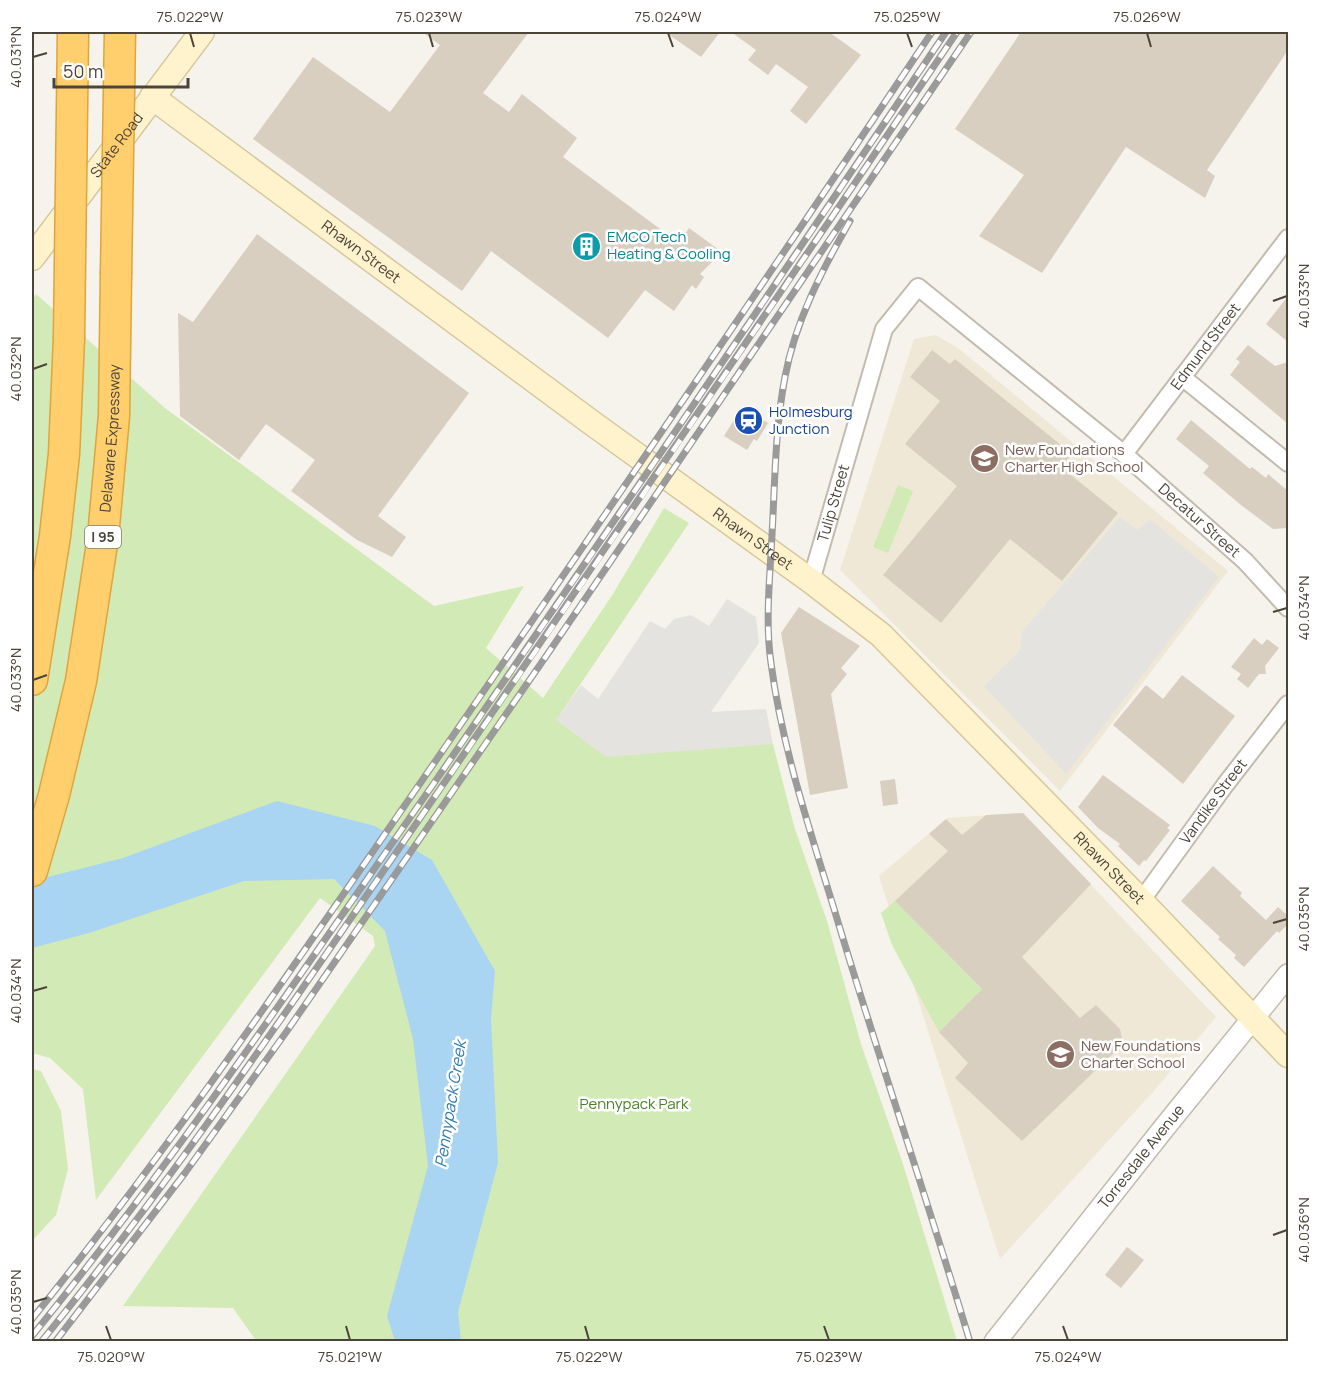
<svg xmlns="http://www.w3.org/2000/svg" width="1320" height="1373" font-family="Manrope,sans-serif">
<rect width="100%" height="100%" fill="#f6f3ec"/>
<g fill="#efe8d6">
<polygon points="935,335 957,347 1228,571 1060,791 840,570 914,339"/>
<polygon points="1023,813 1216,1017 1153,1092 1000,1259 879,876 947,818"/>
</g>
<g fill="#d2eab5">
<polygon points="36,294 165,408 434,606 524,586 486,648 543,698 613,594 664,508 689,523 561,713 773,744 794,826 827,921 861,1044 902,1161 957,1341 257,1342 233,1308 123,1306 375,946 373,936 320,898 96,1200 83,1089 50,1058 32,1053 32,300"/>
<polygon points="898,485 913,491 888,553 873,547"/>
<polygon points="895,901 982,989 939,1032 892,945 881,913"/>
<polygon points="32,1069 41,1071 61,1111 68,1169 56,1215 32,1241"/>
</g>
<g fill="#e5e3e0">
<polygon points="1120,517 1137,530 1150,519 1219,577 1066,774 984,686 1020,650 1022,632"/>
<polygon points="727,599 756,617 759,643 711,712 766,709 773,744 606,757 556,720 581,685 598,699 650,621 665,629 674,619 691,615 709,626"/>
</g>
<polygon fill="#a9d4f2" points="277,801 375,826 432,860 495,971 491,1019 498,1163 458,1312 461,1341 395,1341 387,1316 428,1166 413,1039 385,931 334,879 244,881 89,933 32,948 32,881 123,858"/>
<g fill="#d8cfc1">
<polygon points="422,32 529,32 483,93 509,112 522,94 577,138 563,157 679,243 689,228 722,252 700,274 704,277 696,289 692,285 674,311 645,290 608,338 491,251 462,291 253,139 313,57 390,112 440,45"/>
<polygon points="665,32 720,32 701,57"/>
<polygon points="731,32 829,32 861,55 806,124 790,111 808,87 776,64 768,75 748,60 756,50"/>
<polygon points="1021,32 1288,32 1288,50 1207,170 1215,176 1205,198 1126,147 1042,273 979,236 1024,175 955,129"/>
<polygon points="257,234 469,393 378,516 406,537 392,557 357,540 291,491 315,460 266,424 239,460 180,416 178,313 193,322"/>
<polygon points="1288,296 1288,342 1266,324"/>
<polygon points="1248,345 1275,366 1288,362 1288,424 1230,375 1240,362 1236,359"/>
<polygon points="932,350 950,364 955,359 1072,454 1061,467 1118,513 1062,581 1010,539 941,623 883,575 957,486 905,444 940,401 910,377"/>
<polygon points="742,407 768,423 757,441 754,439 747,450 724,436"/>
<polygon points="1191,420 1250,469 1252,467 1266,478 1268,474 1288,491 1288,528 1273,529 1241,505 1203,473 1209,466 1176,439"/>
<polygon points="799,607 860,646 841,668 847,674 831,694 848,788 810,795 781,633"/>
<polygon points="1254,638 1262,645 1267,639 1279,648 1265,666 1266,674 1259,674 1248,688 1237,679 1241,674 1231,667"/>
<polygon points="1182,675 1235,716 1183,784 1113,725 1146,685 1163,699"/>
<polygon points="1103,775 1170,825 1167,828 1170,830 1146,861 1144,860 1139,866 1118,846 1120,844 1098,828 1078,807"/>
<polygon points="895,779 898,804 883,806 880,781"/>
<polygon points="1023,813 1091,884 1022,957 1080,1018 1096,1005 1120,1029 1123,1044 1022,1141 955,1078 968,1063 939,1032 982,989 895,901 948,851 929,834 946,819 962,835 986,815"/>
<polygon points="1213,866 1242,893 1240,896 1266,920 1278,907 1288,916 1286,926 1279,933 1277,931 1244,967 1234,958 1236,955 1218,939 1220,937 1181,901"/>
<polygon points="1127,1247 1144,1260 1121,1288 1105,1275"/>
</g>
<g fill="none" stroke-linecap="round" stroke-linejoin="round">
<defs>
<g id="minor">
<polyline points="1182,377 1288,463"/>
<path id="s1" d="M1124,454L1288,238"/>
<path id="s2" d="M811,581L884,329L918,287L1124,454L1245,561L1288,608"/>
<path id="s3" d="M1141,901L1225,785L1288,704"/>
</g>
<g id="tertiary">
<path id="s4" d="M995,1342L1164,1128L1288,975"/>
</g>
<g id="secondary">
<path id="s5" d="M152,97L592,423L811,581L881,635L1141,901L1288,1055"/>
<path id="s6" d="M32,258L202,32"/>
</g>
<g id="motorway">
<polyline points="32,680 55,536 64,454 69,338"/>
<path id="s7" d="M32,871L54,795L81,681L103,537L114,416L116,274"/>
</g>
</defs>
<use href="#minor" stroke="#c2bbae" stroke-width="20"/>
<use href="#tertiary" stroke="#c2bbae" stroke-width="24"/>
<use href="#secondary" stroke="#d6c79b" stroke-width="27"/>
<use href="#motorway" stroke="#e0a43c" stroke-width="33"/>
<use href="#minor" stroke="#fff" stroke-width="16"/>
<use href="#tertiary" stroke="#fff" stroke-width="21"/>
<use href="#secondary" stroke="#fff3cd" stroke-width="24"/>
<use href="#motorway" stroke="#ffcf6e" stroke-width="30"/>
<defs>
<g id="rail">
<path d="M850,221C822,270 795,322 785,377C775,429 775,482 772,535C770,577 765,621 771,663C782,748 810,830 835,912C878,1056 927,1198 970,1342"/>
<path d="M32,1319C171,1147 295,964 421,782C593,533 764,283 932,32"/>
<path d="M32,1336C175,1160 302,972 432,786C605,536 776,284 946,32"/>
<path d="M41,1342C177,1175 296,997 418,821C600,559 779,296 957,32"/>
<polyline points="55,1342 185,1173 287,1031 551,649 971,32"/>
</g>
</defs>
<use href="#rail" stroke="#9a9a9a" stroke-width="7"/>
<use href="#rail" stroke="#fff" stroke-width="4.5" stroke-dasharray="14" stroke-linecap="butt"/>
<defs>
<g id="motorway-bridge">
<polyline points="116,274 120,32"/>
<polyline points="69,338 73,32"/>
</g>
</defs>
<use href="#motorway-bridge" stroke="#e0a43c" stroke-width="33" stroke-linecap="butt"/>
<use href="#motorway-bridge" stroke="#ffcf6e" stroke-width="30"/>
</g>
<path fill="none" stroke="#4b4439" stroke-width="2" d="M190,33L194,47M429,33L433,47M668,33L673,47M907,33L912,47M1147,33L1151,47M33,57L47,53M1273,301L1287,296M33,369L47,364M1273,612L1287,608M33,680L47,675M1273,923L1287,919M33,991L47,987M1273,1235L1287,1230M33,1302L47,1298M106,1326L111,1340M346,1326L350,1340M585,1326L589,1340M824,1326L829,1340M1063,1326L1068,1340"/>
<defs>
<symbol id="building-disc" viewBox="-11 -11 22 22"><circle r="9.5" fill="#0f9aa8" stroke="#fff"/><path d="M-4-6H4V6H1V3H-1V6H-4ZM-2.5-4.3h1.7v1.8h-1.7ZM.8-4.3h1.7v1.8H.8ZM-2.5-1h1.7V.8h-1.7ZM.8-1h1.7V.8H.8Z" fill="#fff"/></symbol>
<symbol id="station-disc" viewBox="-11 -11 22 22"><circle r="9.5" fill="#1a4fb4" stroke="#fff"/><path d="M-3-6H3Q5-6 5-4V2Q5 4 3 4L4.5 6H3L1.5 4h-3L-3 6H-4.5L-3 4Q-5 4-5 2V-4Q-5-6-3-6ZM-3.5-4v3h7v-3ZM-3.5 1v1.5H-2V1ZM2 1v1.5H3.5V1Z" fill="#fff"/></symbol>
<symbol id="school-disc" viewBox="-11 -11 22 22"><circle r="9.5" fill="#8d6e63" stroke="#fff"/><path d="M0-5L7-2L0 1L-7-2ZM-4 1L0 2.5L4 1V4Q0 6-4 4Z" fill="#fff"/></symbol>
</defs>
<g fill-rule="evenodd">
<use href="#building-disc" x="570" y="230" width="33" height="33"/>
<use href="#station-disc" x="732" y="404" width="33" height="33"/>
<use href="#school-disc" x="968" y="442" width="33" height="33"/>
<use href="#school-disc" x="1044" y="1038" width="33" height="33"/>
</g>
<g text-anchor="middle" stroke-width="5" stroke-linejoin="round" paint-order="stroke">
<rect fill="#fff" stroke="#817c74" stroke-width="1.5" x="85" y="526" width="36" height="22" rx="4.5"/>
<g font-size="14" font-weight="bold" fill="#4b4439">
<text x="103" y="542">I 95</text>
</g>
<g font-size="15" fill="#4b4439" stroke="#fff">
<text dy="5" stroke="none"><textPath href="#s6" startOffset="141">State Road</textPath></text>
<text dy="5" stroke="none"><textPath href="#s5" startOffset="260">Rhawn Street</textPath></text>
<text dy="5" stroke="none"><textPath href="#s1" startOffset="135">Edmund Street</textPath></text>
<text dy="5" stroke="none"><textPath href="#s7" startOffset="441">Delaware Expressway</textPath></text>
<text dy="5" stroke="none"><textPath href="#s2" startOffset="81">Tulip Street</textPath></text>
<text dy="5" stroke="none"><textPath href="#s2" startOffset="682">Decatur Street</textPath></text>
<text dy="5" stroke="none"><textPath href="#s5" startOffset="746">Rhawn Street</textPath></text>
<text dy="5" stroke="none"><textPath href="#s3" startOffset="123">Vandike Street</textPath></text>
<text dy="5" stroke="none"><textPath href="#s5" startOffset="1232">Rhawn Street</textPath></text>
<text dy="5" stroke="none"><textPath href="#s4" startOffset="236">Torresdale Avenue</textPath></text>
</g>
<g font-size="15" fill="#0d838f" stroke="#fff" text-anchor="start">
<text x="607" y="242">EMCO Tech<tspan x="607" dy="17">Heating &amp; Cooling</tspan></text>
</g>
<g font-size="15" fill="#164399" stroke="#fff" text-anchor="start">
<text x="769" y="417">Holmesburg<tspan x="769" dy="17">Junction</tspan></text>
</g>
<g font-size="15" fill="#785e54" stroke="#fff" text-anchor="start">
<text x="1005" y="455">New Foundations<tspan x="1005" dy="17">Charter High School</tspan></text>
<text x="1081" y="1051">New Foundations<tspan x="1081" dy="17">Charter School</tspan></text>
</g>
<g font-size="15" fill="#4a7f2a" stroke="#fff">
<text x="634" y="1109">Pennypack Park</text>
</g>
<g font-size="16" font-style="italic" fill="#2e7ab2" stroke="#fff">
<text transform="translate(450 1104) rotate(-81)" y="6">Pennypack Creek</text>
</g>
</g>
<rect width="1320" height="1373" fill="none" stroke="#ffffff" stroke-width="66"/>
<path d="M54 78v9h134v-9" fill="none" stroke="#4b4439" stroke-width="3"/>
<text x="63" y="78" font-size="18" fill="#4b4439" stroke="#ffffff" stroke-width="4.5" paint-order="stroke">50 m</text>
<rect x="33" y="33" width="1254" height="1307" fill="none" stroke="#4b4439" stroke-width="2"/>
<g font-size="15" text-anchor="middle" fill="#4b4439">
<text x="190" y="22">75.022°W</text>
<text x="429" y="22">75.023°W</text>
<text x="668" y="22">75.024°W</text>
<text x="907" y="22">75.025°W</text>
<text x="1147" y="22">75.026°W</text>
<text transform="translate(16 57) rotate(-90)" y="5">40.031°N</text>
<text transform="translate(1304 296) rotate(-90)" y="5">40.033°N</text>
<text transform="translate(16 369) rotate(-90)" y="5">40.032°N</text>
<text transform="translate(1304 608) rotate(-90)" y="5">40.034°N</text>
<text transform="translate(16 680) rotate(-90)" y="5">40.033°N</text>
<text transform="translate(1304 919) rotate(-90)" y="5">40.035°N</text>
<text transform="translate(16 991) rotate(-90)" y="5">40.034°N</text>
<text transform="translate(1304 1230) rotate(-90)" y="5">40.036°N</text>
<text transform="translate(16 1302) rotate(-90)" y="5">40.035°N</text>
<text x="111" y="1362">75.020°W</text>
<text x="350" y="1362">75.021°W</text>
<text x="589" y="1362">75.022°W</text>
<text x="829" y="1362">75.023°W</text>
<text x="1068" y="1362">75.024°W</text>
</g>
</svg>
